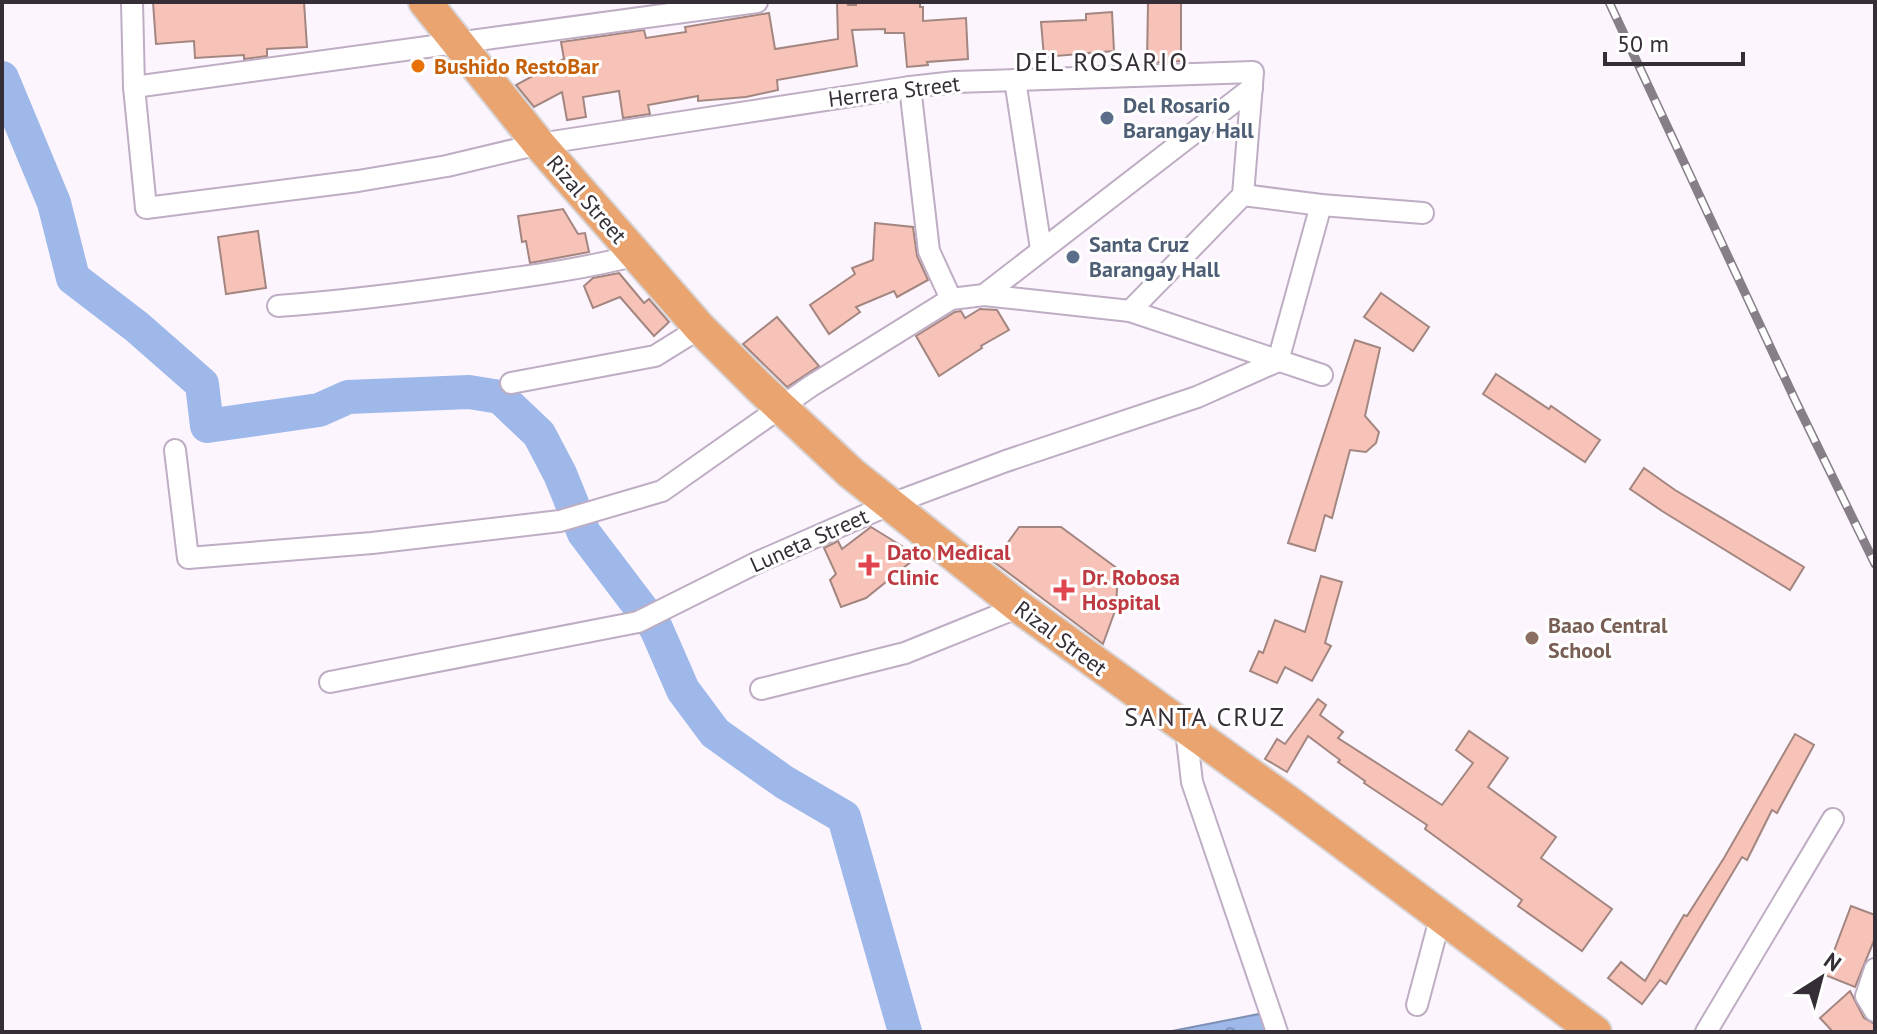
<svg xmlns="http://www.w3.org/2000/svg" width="1877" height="1034" font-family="'PT Sans',sans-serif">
<defs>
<pattern id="water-ripples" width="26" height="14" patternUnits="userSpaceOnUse" patternTransform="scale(2)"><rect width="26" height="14" fill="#9db8e9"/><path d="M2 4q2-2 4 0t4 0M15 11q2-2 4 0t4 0" fill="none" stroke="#8196be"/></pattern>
</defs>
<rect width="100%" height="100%" fill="#fcf5fe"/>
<polygon fill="url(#water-ripples)" stroke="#7e8fb4" stroke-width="2" points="1264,1013 1269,1032 1167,1032"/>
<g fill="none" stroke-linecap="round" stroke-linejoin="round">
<polyline stroke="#9db8e9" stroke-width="34" points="2,78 54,203 73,278 137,327 202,384 207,426 319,410 348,397 469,392 500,397 539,434 560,474 584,533 656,628 683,690 715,733 784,782 844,817 905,1032"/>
</g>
<g fill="#f7c3b8" stroke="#a38680" stroke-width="2">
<polygon points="153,2 304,2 307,47 267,49 267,56 244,59 244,55 195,58 194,41 156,44"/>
<polygon points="837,2 847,2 848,5 856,5 856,2 920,2 920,7 923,7 923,21 966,18 968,59 927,62 928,65 907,67 904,33 885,33 885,29 852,30 857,66 777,80 778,90 746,97 698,101 698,96 648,105 650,114 623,118 619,91 583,97 586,117 567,120 562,92 534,107 516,85 564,59 561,42 644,30 646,38 686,32 685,27 769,13 775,49 838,39"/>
<polygon points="1148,2 1181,2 1181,61 1147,63"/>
<polygon points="1112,12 1114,51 1044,57 1041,22 1086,20 1086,14"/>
<polygon points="563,209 578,234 585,233 589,252 530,263 526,241 522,242 518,216"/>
<polygon points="875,223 913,227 917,256 928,280 897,297 894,291 856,307 860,312 829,334 810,305 855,274 852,268 873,260"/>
<polygon points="258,231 266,288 226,294 218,237"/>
<polygon points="619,273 644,303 649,299 669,322 654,336 620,297 593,308 584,286 593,278"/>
<polygon points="1381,293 1429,327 1413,351 1364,317"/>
<polygon points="980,309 997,310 1009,330 981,346 982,348 939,376 916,336 955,312 961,311 965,318"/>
<polygon points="777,317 819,366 787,387 743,344"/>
<polygon points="1355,340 1380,348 1365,416 1379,432 1376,443 1366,452 1350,450 1332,518 1325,515 1315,551 1288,543"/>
<polygon points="1496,374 1549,409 1551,406 1600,440 1585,462 1483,394"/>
<polygon points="1644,468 1675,490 1804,567 1790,590 1662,511 1630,489"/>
<polygon points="871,527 918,556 866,598 841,607 830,580 836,574 824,548 838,541 842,549"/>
<polygon points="1019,527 1061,527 1118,569 1116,608 1103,644 994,562"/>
<polygon points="1321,576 1342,582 1325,643 1331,646 1312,681 1285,667 1277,683 1250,671 1259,651 1263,653 1275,620 1305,632"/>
<polygon points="1318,699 1326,705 1320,715 1343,732 1338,738 1442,805 1473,763 1456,750 1469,731 1508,758 1488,787 1556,837 1541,858 1612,909 1582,951 1518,906 1522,900 1425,829 1427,825 1364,783 1365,781 1338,762 1340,760 1308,736 1287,772 1265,759 1277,739 1285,744"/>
<polygon points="1795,734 1814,745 1777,813 1772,810 1747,860 1742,857 1666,984 1660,980 1642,1004 1608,978 1621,962 1645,981 1684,915 1687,916 1724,858"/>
<polygon points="1851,906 1875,915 1875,938 1855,987 1825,975"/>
<polygon points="1850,991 1864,1018 1875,1024 1875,1032 1833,1032 1820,1018"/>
</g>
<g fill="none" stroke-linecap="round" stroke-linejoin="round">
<defs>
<g id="minor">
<polyline points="132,2 134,87 757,2"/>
<polyline points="1015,80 1041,249"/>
<polyline points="134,87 146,208 358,181 447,166 539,144 910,87 955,82 1253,72 1243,195 1130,311"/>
<polyline points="910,87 929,251 951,299"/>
<polyline points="1243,195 1321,205 1423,213"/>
<polyline points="984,295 1252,88"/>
<path d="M278,306C348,301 417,292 486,282C537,275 587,268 637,255"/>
<polyline points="511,383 655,356 700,328"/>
<polyline points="175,450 188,558 372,543 560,521 662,491 811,386 951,299 984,295 1130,311 1322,375"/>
<polyline points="330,682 638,622 758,562 891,504 1006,461 1197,397 1278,361 1321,205"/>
<polyline points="761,689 905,653 1019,607"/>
<polyline points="1186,730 1192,782 1277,1032"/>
<polyline points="1875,969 1866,996 1875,1011"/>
<polyline points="1417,1005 1441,915"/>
<polyline points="1706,1032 1833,819"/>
</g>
<polyline id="primary" points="425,2 539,144 700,328 759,387 851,473 1019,607 1287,801 1595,1032"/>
</defs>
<use href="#minor" stroke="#beadc3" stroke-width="24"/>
<use href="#primary" stroke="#d7d5d7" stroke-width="36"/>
<use href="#minor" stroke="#fff" stroke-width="20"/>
<use href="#primary" stroke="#eaa470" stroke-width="32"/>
<defs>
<polyline id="rail" points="1609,2 1796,402 1875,564"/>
</defs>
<use href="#rail" stroke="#867f88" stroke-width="9"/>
<use href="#rail" stroke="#fff" stroke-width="6" stroke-dasharray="18" stroke-linecap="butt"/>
</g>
<circle fill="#e8710a" stroke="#fff" stroke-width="3" cx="418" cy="66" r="8"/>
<g fill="#5c6f8a" stroke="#fff" stroke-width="3">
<circle cx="1107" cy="118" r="8"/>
<circle cx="1073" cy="257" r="8"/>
</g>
<g fill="#e0444e" stroke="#fff" stroke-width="3">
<path d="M865 553h8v8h8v8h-8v8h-8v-8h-8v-8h8z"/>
<path d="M1060 578h8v8h8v8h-8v8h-8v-8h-8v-8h8z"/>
</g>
<circle fill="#8d6e63" stroke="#fff" stroke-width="3" cx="1532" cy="638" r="8"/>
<g text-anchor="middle" stroke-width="6" stroke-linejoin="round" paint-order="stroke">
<g font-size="22" font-weight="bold" fill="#c56008" stroke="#fff" text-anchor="start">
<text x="434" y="74">Bushido RestoBar</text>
</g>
<g font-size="22" fill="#352e37" stroke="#fff">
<text transform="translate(894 91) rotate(-7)" y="8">Herrera Street</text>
<text transform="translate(587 199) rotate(49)" y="8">Rizal Street</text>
<text transform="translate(809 540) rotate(-24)" y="8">Luneta Street</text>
<text transform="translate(1061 638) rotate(37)" y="8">Rizal Street</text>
</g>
<g font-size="22" font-weight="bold" fill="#4e5e75" stroke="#fff" text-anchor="start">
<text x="1123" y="113">Del Rosario<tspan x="1123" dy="25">Barangay Hall</tspan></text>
<text x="1089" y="252">Santa Cruz<tspan x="1089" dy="25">Barangay Hall</tspan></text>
</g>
<g font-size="22" font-weight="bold" fill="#be3a42" stroke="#fff" text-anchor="start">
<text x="887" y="560">Dato Medical<tspan x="887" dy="25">Clinic</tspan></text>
<text x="1082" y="585">Dr. Robosa<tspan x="1082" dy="25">Hospital</tspan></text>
</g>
<g font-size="22" font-weight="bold" fill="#785e54" stroke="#fff" text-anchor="start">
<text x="1548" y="633">Baao Central<tspan x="1548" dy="25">School</tspan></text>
</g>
<g font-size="26" letter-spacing="2" fill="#352e37" stroke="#fff">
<text x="1102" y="71">DEL ROSARIO</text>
<text x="1205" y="726">SANTA CRUZ</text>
</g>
</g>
<rect width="1877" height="1034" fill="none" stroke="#352e37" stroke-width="8"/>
<g transform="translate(1821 978) rotate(36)" stroke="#ffffff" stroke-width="6" paint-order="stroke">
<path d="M0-6L14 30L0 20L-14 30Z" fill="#352e37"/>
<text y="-12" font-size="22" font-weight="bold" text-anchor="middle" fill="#352e37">N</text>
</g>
<path d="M1605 52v12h138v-12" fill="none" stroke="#352e37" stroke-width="4"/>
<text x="1617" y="52" font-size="24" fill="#352e37" stroke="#ffffff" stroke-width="6" paint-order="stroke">50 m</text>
</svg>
